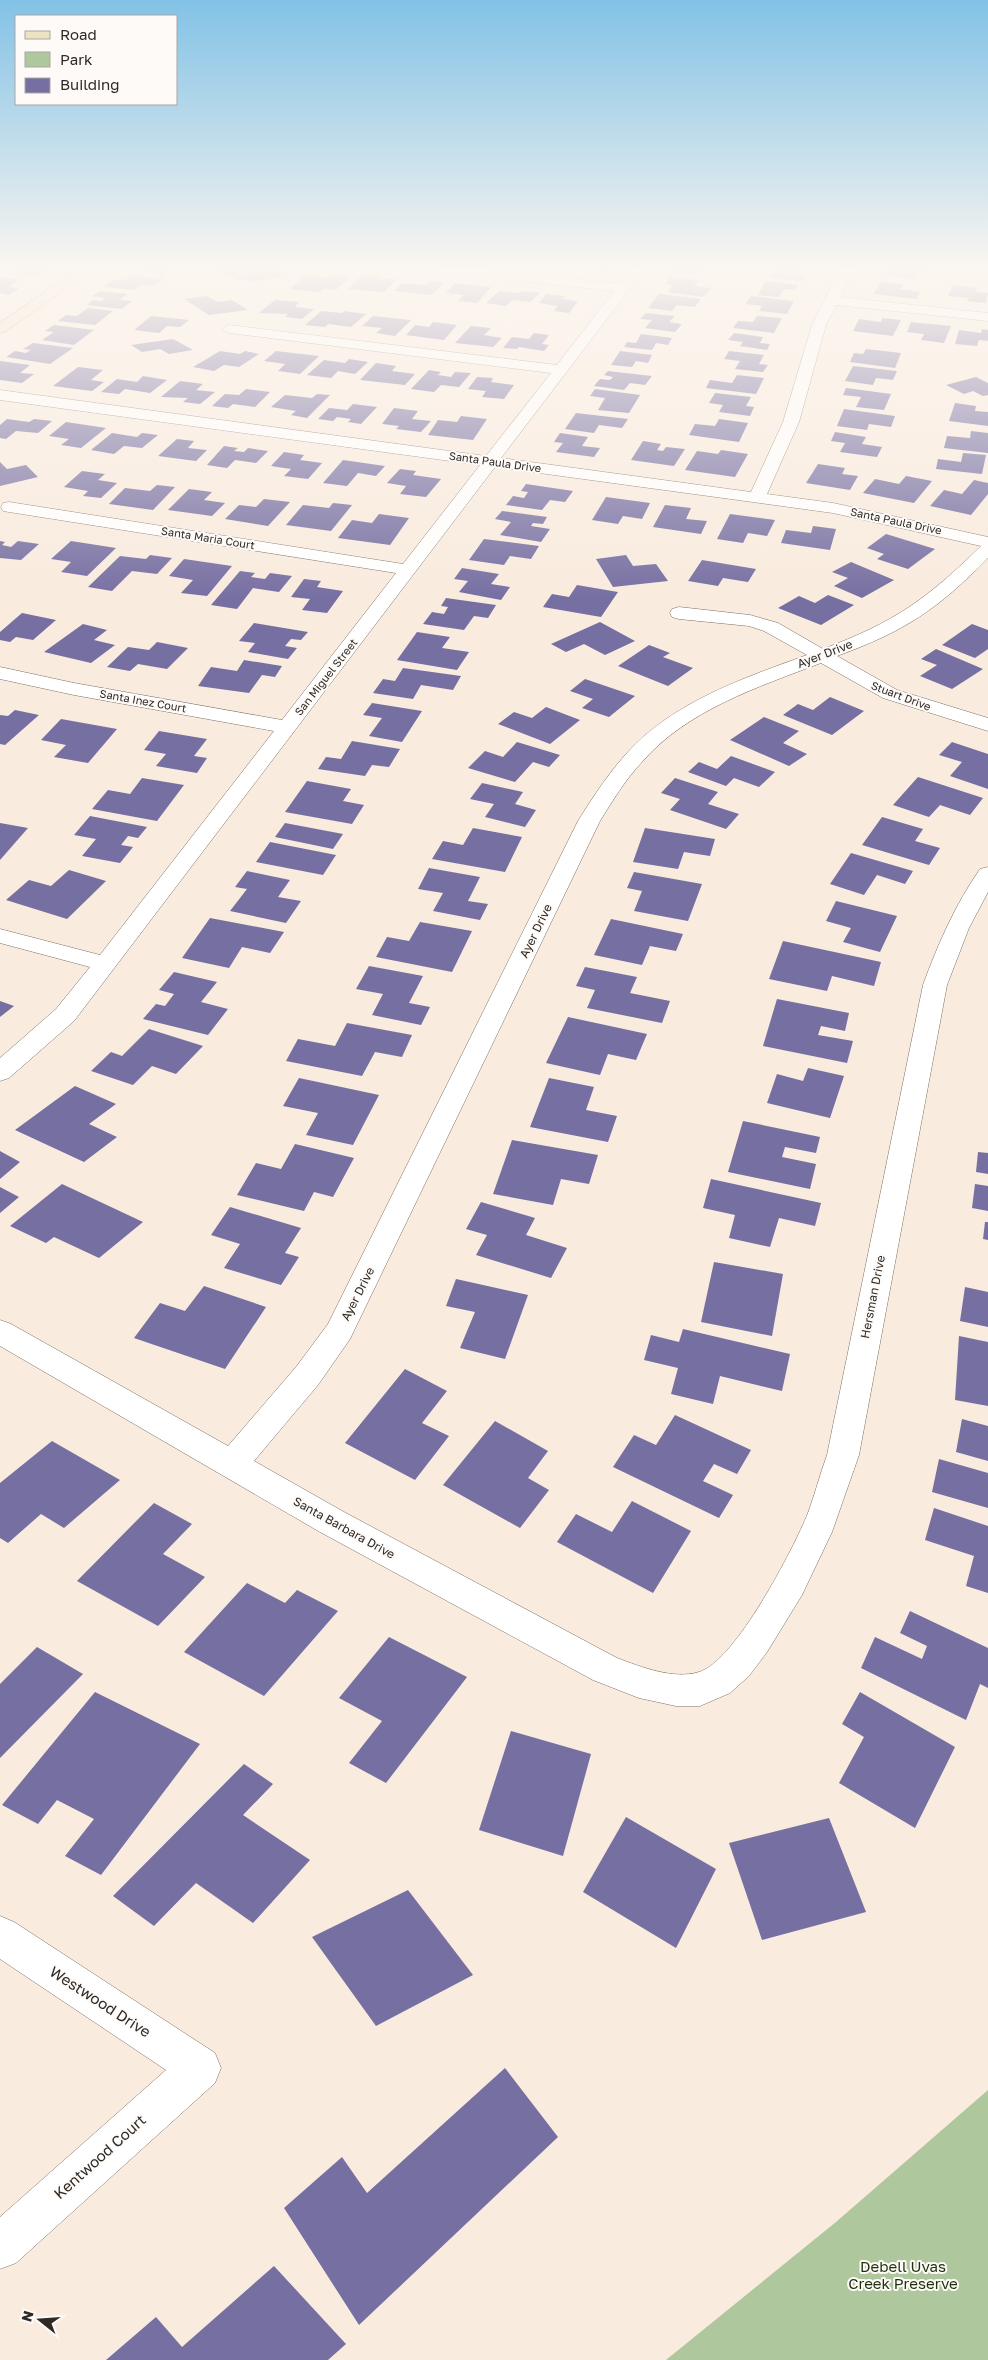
<svg xmlns="http://www.w3.org/2000/svg" width="988" height="2360" font-family="'Golos Text',sans-serif">
<rect width="100%" height="100%" fill="#f9ebde"/>
<polygon fill="#afc79d" points="988,2090 988,2360 666,2360 836,2222"/>
<g fill="#766fa2">
<polygon points="22,269 48,269 38,276 15,273"/>
<polygon points="145,269 168,269 162,274 141,272"/>
<polygon points="228,269 274,269 288,275 253,282 245,279 238,280 217,271"/>
<polygon points="580,269 610,269 606,273"/>
<polygon points="676,269 703,269 699,275 673,273"/>
<polygon points="774,269 802,269 798,275 806,276 804,281 769,278"/>
<polygon points="895,269 929,269 926,274 917,273 914,279 882,275 885,270 894,271"/>
<polygon points="363,274 380,276 376,279 397,279 384,292 348,289"/>
<polygon points="132,275 164,279 153,286 142,284 134,290 104,287 113,280 123,281"/>
<polygon points="305,275 330,278 333,275 350,277 336,290 323,289 320,292 290,289"/>
<polygon points="0,277 19,280 8,287 19,288 9,295 0,293"/>
<polygon points="671,277 699,280 694,286 711,288 703,297 667,292 673,285 665,284"/>
<polygon points="430,281 445,282 431,295 394,291 403,283 425,285"/>
<polygon points="765,281 798,285 795,290 784,289 779,297 758,295"/>
<polygon points="880,282 903,284 900,289 920,292 917,299 874,294"/>
<polygon points="455,283 491,287 477,303 458,301 464,295 446,293"/>
<polygon points="953,285 977,288 976,292 988,293 986,303 967,301 969,298 948,296"/>
<polygon points="100,291 127,294 120,300 132,301 122,309 87,305 93,300 101,301 105,298 92,296"/>
<polygon points="499,291 519,293 522,291 540,293 530,302 512,300 506,306 486,303"/>
<polygon points="546,294 565,296 563,299 578,301 569,313 554,311 558,306 539,303"/>
<polygon points="659,294 701,299 695,307 677,305 672,311 648,308"/>
<polygon points="207,296 217,302 232,300 248,310 209,315 184,299"/>
<polygon points="751,296 794,301 787,314 759,311 762,306 746,304"/>
<polygon points="275,300 299,302 295,307 314,309 302,319 285,317 288,314 259,313"/>
<polygon points="88,308 113,311 95,325 58,321 66,315 77,316"/>
<polygon points="321,311 342,313 344,311 366,314 351,327 328,324 325,327 305,325"/>
<polygon points="646,313 675,316 669,322 682,324 675,332 645,328 652,320 640,319"/>
<polygon points="151,316 189,320 180,327 167,326 159,333 134,330"/>
<polygon points="373,316 411,320 395,336 376,333 382,328 362,326"/>
<polygon points="757,316 782,318 774,333 733,328 738,321 753,322"/>
<polygon points="882,318 901,320 893,336 853,331 859,319 881,322"/>
<polygon points="433,322 457,325 444,340 406,335 415,325 429,327"/>
<polygon points="911,322 951,326 944,343 921,340 924,334 907,332"/>
<polygon points="54,325 94,330 74,345 42,340 54,332 45,331"/>
<polygon points="471,326 491,328 484,335 502,338 493,347 455,343"/>
<polygon points="982,329 988,330 988,341 979,340 977,346 955,344 959,330 981,333"/>
<polygon points="534,333 549,335 542,344 549,345 544,351 519,347 517,349 503,348 512,337 529,339"/>
<polygon points="734,333 763,337 760,343 770,344 767,350 740,346 743,342 728,340"/>
<polygon points="641,334 672,338 668,345 656,343 652,350 624,347 627,342 636,343"/>
<polygon points="173,339 193,350 169,354 160,349 142,352 131,345"/>
<polygon points="33,343 73,348 50,364 6,357 15,351 26,353 31,350 23,349"/>
<polygon points="866,349 901,353 895,368 850,362 854,353 863,354"/>
<polygon points="220,351 240,354 245,351 259,354 239,367 224,365 214,371 193,367"/>
<polygon points="276,351 319,356 300,374 278,371 285,364 264,361"/>
<polygon points="620,351 652,355 648,363 636,361 632,367 611,365"/>
<polygon points="729,351 764,355 759,364 768,365 763,372 735,369 740,361 724,359"/>
<polygon points="349,359 368,362 355,374 338,371 331,378 307,375 324,360 345,363"/>
<polygon points="0,361 30,365 20,373 34,374 22,383 0,380"/>
<polygon points="376,363 396,366 392,371 415,374 405,385 360,380"/>
<polygon points="853,366 897,371 893,380 876,378 873,385 845,381"/>
<polygon points="78,367 103,370 91,380 104,382 92,391 53,386"/>
<polygon points="429,370 441,372 438,375 451,377 455,372 471,373 459,387 441,385 434,392 411,389"/>
<polygon points="608,371 652,376 645,385 630,383 624,390 594,386 600,379 610,380 613,377 604,375"/>
<polygon points="737,375 764,378 756,394 706,388 710,380 732,383"/>
<polygon points="143,376 167,380 150,393 125,389 119,394 101,392 117,379 137,382"/>
<polygon points="477,377 493,378 491,382 514,385 504,399 482,397 486,391 468,389"/>
<polygon points="976,377 988,383 988,395 983,396 973,391 964,394 946,385"/>
<polygon points="180,381 203,384 196,390 215,392 200,404 183,402 188,398 161,397"/>
<polygon points="846,388 891,394 884,410 856,407 861,397 843,395"/>
<polygon points="246,389 270,392 255,407 233,404 228,408 212,406 225,394 239,395"/>
<polygon points="595,389 640,395 629,413 598,410 605,398 590,396"/>
<polygon points="715,393 751,397 746,406 754,407 750,416 719,412 723,405 709,403"/>
<polygon points="317,394 330,395 307,418 291,415 296,411 271,407 285,395 312,398"/>
<polygon points="955,403 976,406 975,411 988,412 988,426 949,421"/>
<polygon points="353,404 377,407 361,424 348,422 351,419 337,417 333,421 318,419 329,408 347,410"/>
<polygon points="394,408 418,411 412,419 431,421 421,432 396,429 399,426 382,424"/>
<polygon points="844,409 895,416 891,427 869,424 867,430 837,426"/>
<polygon points="576,413 628,419 622,428 599,425 594,433 565,429"/>
<polygon points="461,416 487,419 473,440 428,435 438,420 457,422"/>
<polygon points="7,419 29,422 34,419 52,421 38,433 16,431 6,439 0,438 0,425"/>
<polygon points="719,419 748,423 739,442 689,435 695,424 715,426"/>
<polygon points="66,422 106,428 81,448 61,445 69,439 49,436"/>
<polygon points="971,431 988,433 988,453 944,448 947,436 970,438"/>
<polygon points="835,432 866,437 862,444 882,447 877,457 840,452 845,443 831,441"/>
<polygon points="112,433 137,437 142,433 158,435 142,448 124,446 114,454 91,450"/>
<polygon points="560,433 588,437 582,446 600,448 594,457 556,452 563,443 554,442"/>
<polygon points="177,439 194,441 188,448 207,450 196,461 158,456"/>
<polygon points="643,441 661,444 657,450 663,451 666,447 685,449 674,466 631,460"/>
<polygon points="224,446 238,448 234,451 244,452 248,448 268,451 256,463 235,460 227,468 207,465"/>
<polygon points="721,450 748,454 735,477 685,470 697,451 718,454"/>
<polygon points="284,452 304,455 300,460 322,463 308,479 284,476 291,469 271,466"/>
<polygon points="963,453 986,455 982,474 936,469 938,459 961,462"/>
<polygon points="343,460 385,466 376,476 358,473 347,486 323,483"/>
<polygon points="0,462 7,469 26,465 38,477 0,486"/>
<polygon points="818,464 845,468 842,474 858,476 850,490 806,483"/>
<polygon points="400,469 416,471 413,475 441,479 426,497 400,494 406,486 387,483"/>
<polygon points="82,471 105,474 98,480 117,483 101,498 83,496 88,491 64,487"/>
<polygon points="906,476 932,481 914,503 863,493 875,479 899,484"/>
<polygon points="974,480 988,483 988,494 971,515 930,506 944,490 962,494"/>
<polygon points="526,484 573,491 565,502 550,500 542,510 506,505 513,496 524,498 528,492 521,491"/>
<polygon points="157,485 175,487 153,510 109,504 125,488 150,491"/>
<polygon points="189,489 212,492 204,500 225,503 212,516 168,510"/>
<polygon points="606,497 650,503 642,519 623,516 618,524 592,520"/>
<polygon points="264,499 290,502 268,526 225,519 239,505 256,507"/>
<polygon points="333,503 352,505 331,531 286,525 303,505 329,508"/>
<polygon points="665,505 691,508 686,519 707,521 701,534 653,527"/>
<polygon points="502,511 547,517 543,524 533,523 531,526 550,529 541,542 500,535 511,522 495,519"/>
<polygon points="379,514 409,518 390,545 338,538 352,520 372,523"/>
<polygon points="730,514 775,520 767,536 748,533 743,543 717,539"/>
<polygon points="813,526 836,529 830,550 781,543 786,530 811,533"/>
<polygon points="886,534 935,549 908,569 877,559 884,554 867,548"/>
<polygon points="484,539 539,546 531,559 510,556 504,565 469,560"/>
<polygon points="0,541 5,542 2,545 11,547 18,541 39,544 21,560 0,558"/>
<polygon points="71,541 116,548 87,576 61,572 71,562 51,559"/>
<polygon points="150,555 172,558 157,574 132,571 112,591 88,587 120,556 146,559"/>
<polygon points="626,555 633,566 656,564 668,581 613,587 596,559"/>
<polygon points="184,559 232,566 207,596 181,593 193,580 169,576"/>
<polygon points="702,560 756,569 748,582 723,578 718,586 688,581"/>
<polygon points="851,562 894,580 862,598 834,586 848,578 832,572"/>
<polygon points="462,568 499,574 491,584 510,587 501,600 459,592 468,581 454,579"/>
<polygon points="240,571 255,573 251,577 265,579 270,573 292,576 279,592 253,588 237,609 211,605"/>
<polygon points="304,579 321,581 317,587 343,591 327,613 302,610 310,599 291,597"/>
<polygon points="577,585 618,592 601,617 543,607 552,594 569,597"/>
<polygon points="828,595 854,605 821,625 778,608 799,596 815,603"/>
<polygon points="446,598 496,605 488,618 474,616 464,630 423,624 432,612 444,614 448,607 441,606"/>
<polygon points="22,613 56,620 33,640 16,637 10,642 0,640 0,632"/>
<polygon points="600,622 635,641 605,655 584,644 566,652 551,644"/>
<polygon points="254,623 308,632 301,640 291,639 285,646 297,648 288,659 248,652 255,643 239,641"/>
<polygon points="83,624 107,630 94,640 115,645 91,663 44,652"/>
<polygon points="972,624 988,630 988,649 975,658 942,645"/>
<polygon points="417,632 450,637 442,648 469,652 457,670 397,660"/>
<polygon points="157,642 188,648 167,669 138,664 130,671 107,667 128,647 149,650"/>
<polygon points="649,645 670,653 663,657 693,668 668,686 618,666"/>
<polygon points="936,649 983,669 952,689 920,676 937,665 921,659"/>
<polygon points="244,660 282,666 275,677 262,675 249,693 198,686 211,667 237,671"/>
<polygon points="403,668 461,676 453,690 421,685 413,699 373,693 383,679 395,681"/>
<polygon points="585,679 635,696 609,717 582,708 593,699 570,691"/>
<polygon points="830,697 864,711 832,735 783,715 798,704 813,710"/>
<polygon points="372,703 422,711 402,742 369,736 382,718 363,715"/>
<polygon points="546,707 580,720 550,744 498,724 514,712 532,718"/>
<polygon points="15,710 39,715 5,745 0,744 0,715 8,716"/>
<polygon points="764,717 799,731 783,743 807,754 789,766 730,740"/>
<polygon points="61,719 117,729 88,763 54,757 66,745 41,740"/>
<polygon points="159,731 207,739 194,756 207,758 197,773 156,766 166,754 144,750"/>
<polygon points="352,741 400,749 389,767 372,765 365,776 318,769 326,757 341,759"/>
<polygon points="517,742 560,755 549,767 533,762 515,782 468,768 485,751 503,757"/>
<polygon points="952,742 988,754 988,789 950,776 962,762 939,755"/>
<polygon points="731,756 775,772 759,787 734,778 726,786 688,772 699,762 717,769"/>
<polygon points="918,777 983,798 970,815 940,805 929,817 893,805"/>
<polygon points="142,778 184,785 157,821 92,809 108,790 130,794"/>
<polygon points="675,778 718,792 708,804 739,814 726,829 670,810 680,799 661,793"/>
<polygon points="307,781 351,789 343,801 364,805 352,824 285,812"/>
<polygon points="482,783 523,792 515,804 536,810 525,827 485,817 494,804 470,799"/>
<polygon points="90,816 147,827 138,838 128,836 121,845 133,847 120,863 82,856 96,839 74,835"/>
<polygon points="882,817 923,829 915,841 940,848 929,865 862,845"/>
<polygon points="0,823 28,828 0,860"/>
<polygon points="285,823 343,834 333,849 275,837"/>
<polygon points="473,828 522,837 505,872 432,859 443,841 463,845"/>
<polygon points="645,828 715,839 710,856 684,852 678,869 633,862"/>
<polygon points="270,842 336,855 323,875 256,862"/>
<polygon points="851,853 913,871 905,884 877,875 864,895 830,884"/>
<polygon points="429,868 480,877 468,901 488,904 480,920 433,911 443,893 418,889"/>
<polygon points="69,870 106,881 67,919 6,900 29,880 51,886"/>
<polygon points="247,871 290,880 278,897 301,901 286,923 230,911 247,889 235,887"/>
<polygon points="634,872 702,884 688,921 634,911 642,891 627,888"/>
<polygon points="836,901 897,916 880,952 843,942 851,928 826,921"/>
<polygon points="210,918 284,932 270,953 242,947 229,968 182,958"/>
<polygon points="611,919 683,934 676,951 650,946 642,965 594,955"/>
<polygon points="420,922 472,931 452,972 376,957 387,937 409,941"/>
<polygon points="783,941 881,962 874,986 832,976 827,991 769,979"/>
<polygon points="369,966 423,976 409,1003 430,1007 421,1025 372,1015 383,994 356,989"/>
<polygon points="585,967 637,977 630,993 670,1001 662,1023 587,1008 595,990 576,986"/>
<polygon points="174,972 217,982 201,1002 228,1009 208,1035 143,1019 156,1004 165,1006 174,994 159,990"/>
<polygon points="777,999 849,1013 845,1031 821,1026 818,1035 853,1041 847,1063 763,1046"/>
<polygon points="0,1001 14,1006 0,1017"/>
<polygon points="568,1017 647,1034 636,1060 608,1054 600,1075 546,1063"/>
<polygon points="347,1023 412,1035 402,1057 375,1052 362,1076 286,1061 298,1039 335,1046"/>
<polygon points="149,1029 203,1046 176,1074 152,1066 133,1085 91,1071 111,1052 122,1056"/>
<polygon points="808,1068 844,1076 830,1118 767,1103 777,1074 803,1081"/>
<polygon points="299,1078 379,1095 353,1145 306,1135 318,1113 283,1106"/>
<polygon points="549,1078 594,1087 586,1110 617,1116 608,1142 530,1127"/>
<polygon points="75,1086 116,1104 89,1124 117,1137 84,1162 15,1130"/>
<polygon points="743,1121 820,1137 816,1153 785,1147 782,1157 816,1164 810,1189 728,1172"/>
<polygon points="512,1140 598,1155 589,1184 561,1179 553,1205 493,1194"/>
<polygon points="295,1144 354,1158 333,1197 314,1192 304,1211 237,1195 256,1163 281,1169"/>
<polygon points="0,1151 20,1162 0,1179"/>
<polygon points="978,1152 988,1153 988,1174 976,1172"/>
<polygon points="711,1179 821,1203 815,1226 779,1218 770,1247 729,1238 735,1215 703,1208"/>
<polygon points="62,1184 143,1222 99,1258 54,1237 46,1243 10,1226"/>
<polygon points="975,1184 988,1186 988,1211 972,1208"/>
<polygon points="0,1187 19,1197 0,1213"/>
<polygon points="481,1202 535,1218 526,1235 567,1248 551,1278 476,1255 487,1235 466,1229"/>
<polygon points="230,1207 301,1228 285,1253 299,1257 281,1285 224,1268 240,1244 211,1235"/>
<polygon points="985,1222 988,1222 988,1240 983,1239"/>
<polygon points="714,1262 783,1274 772,1336 701,1322"/>
<polygon points="456,1279 528,1295 505,1359 460,1348 475,1312 446,1306"/>
<polygon points="204,1286 266,1307 225,1369 134,1338 160,1303 185,1311"/>
<polygon points="965,1287 988,1292 988,1327 960,1321"/>
<polygon points="683,1329 790,1354 782,1391 720,1376 713,1404 671,1394 678,1368 644,1360 651,1335 679,1342"/>
<polygon points="959,1336 988,1342 988,1406 955,1400"/>
<polygon points="405,1369 447,1391 422,1423 449,1436 415,1480 345,1443"/>
<polygon points="675,1415 751,1450 737,1474 714,1464 703,1481 733,1495 719,1518 613,1467 634,1435 656,1445"/>
<polygon points="962,1419 988,1426 988,1461 956,1452"/>
<polygon points="495,1421 548,1451 528,1478 549,1490 520,1528 443,1485"/>
<polygon points="52,1441 120,1480 64,1528 41,1514 8,1543 0,1538 0,1483"/>
<polygon points="939,1459 988,1473 988,1508 932,1492"/>
<polygon points="632,1501 691,1531 653,1593 557,1542 576,1514 612,1532"/>
<polygon points="154,1503 192,1524 163,1554 205,1577 158,1626 77,1581"/>
<polygon points="934,1508 988,1526 988,1593 966,1586 974,1556 925,1540"/>
<polygon points="247,1583 285,1603 297,1590 338,1611 264,1696 184,1652"/>
<polygon points="910,1611 988,1648 988,1688 980,1684 966,1720 861,1668 875,1637 922,1659 927,1646 900,1633"/>
<polygon points="389,1637 467,1677 386,1783 349,1763 382,1721 339,1698"/>
<polygon points="37,1647 83,1674 0,1758 0,1684"/>
<polygon points="95,1692 200,1744 101,1875 65,1856 94,1819 57,1800 38,1824 2,1805"/>
<polygon points="860,1692 955,1747 915,1828 839,1783 864,1737 842,1724"/>
<polygon points="511,1731 591,1754 563,1856 479,1830"/>
<polygon points="244,1764 273,1784 243,1815 310,1860 253,1923 196,1883 154,1926 113,1896"/>
<polygon points="626,1817 716,1869 676,1948 583,1892"/>
<polygon points="829,1818 866,1912 762,1940 729,1843"/>
<polygon points="408,1890 473,1975 376,2026 312,1937"/>
<polygon points="505,2068 558,2137 359,2325 284,2208 342,2157 367,2193"/>
<polygon points="274,2266 346,2344 328,2360 106,2360 156,2317 182,2347"/>
</g>
<g fill="none" stroke-linecap="round" stroke-linejoin="round">
<defs>
<g id="street">
<path d="M437,269H481L620,284L631,269H645L501,458L751,492L783,422L812,325L840,269H854L840,297L988,313V321L836,305L826,325L799,422L767,494L833,503L988,537V558C937,610 905,631 837,656L897,690L988,718V731L883,698L821,663C758,687 687,710 642,762C625,780 613,800 600,821L350,1339L318,1385L254,1461L344,1512L617,1658C641,1667 674,1680 699,1672C735,1662 794,1548 808,1513C815,1494 820,1474 827,1455L923,985C938,944 955,905 980,869L988,867V892L969,928L947,985L859,1455L832,1532L802,1595L767,1652L749,1676L730,1693L700,1706H676L639,1698L593,1680L320,1532L0,1346V1320L11,1324L228,1446L296,1367L328,1324L578,821C593,797 608,774 627,753C673,702 744,678 807,655L764,631L749,626L679,619L672,617L670,613L672,609L679,607L750,615L778,623L823,649C895,622 927,599 981,546L833,513L495,467L74,1021L9,1078L0,1081V1058L56,1009L90,967L0,943V929L100,955L274,731L74,695L0,679V667L74,683L282,720L396,573L9,512L3,511L1,507L3,503L9,502L403,564L480,465L0,400V390L486,456L551,373L229,333L222,329L229,325L557,365L614,291L444,273Z"/>
<polygon points="0,1916 14,1922 215,2053 221,2068 215,2083 16,2263 0,2269 0,2217 166,2070 0,1959"/>
</g>
<polygon id="secondary" points="78,269 94,269 5,332 0,333 0,323"/>
</defs>
<use href="#street" stroke="#7c7064" stroke-width="1"/>
<use href="#secondary" stroke="#7c7064" stroke-width="1"/>
<use href="#street" fill="#fff" fill-rule="evenodd"/>
<use href="#secondary" fill="#ece3c3" fill-rule="evenodd"/>
</g>
<linearGradient id="sky" x2="0" y2="1"><stop stop-color="#82c2e6"/><stop offset="0.45" stop-color="#fcf6f0"/><stop offset="1" stop-color="#fcf6f0" stop-opacity="0"/></linearGradient>
<rect width="988" height="599" fill="url(#sky)"/>
<g text-anchor="middle" stroke-width="4" stroke-linejoin="round" paint-order="stroke">
<g font-size="11" fill="#2e2924" stroke="#fdfaf8">
<text transform="translate(495 462) rotate(8)" y="4">Santa Paula Drive</text>
<text transform="translate(896 521) rotate(12)" y="4">Santa Paula Drive</text>
<text transform="translate(208 538) rotate(9)" y="4">Santa Maria Court</text>
<text transform="translate(326 677) rotate(-52)" y="4">San Miguel Street</text>
<text transform="translate(901 696) rotate(21)" y="4">Stuart Drive</text>
<text transform="translate(143 701) rotate(10)" y="4">Santa Inez Court</text>
</g>
<g font-size="12" fill="#2e2924" stroke="#fdfaf8">
<text transform="translate(825 654) rotate(-21)" y="4">Ayer Drive</text>
<text transform="translate(536 931) rotate(-64)" y="4">Ayer Drive</text>
<text transform="translate(358 1294) rotate(-63)" y="4">Ayer Drive</text>
<text transform="translate(873 1297) rotate(-79)" y="4">Hersman Drive</text>
<text transform="translate(344 1528) rotate(29)" y="4">Santa Barbara Drive</text>
</g>
<g font-size="15" fill="#2e2924" stroke="#fdfaf8">
<text transform="translate(100 2002) rotate(33)" y="5">Westwood Drive</text>
<text transform="translate(100 2157) rotate(-42)" y="5">Kentwood Court</text>
</g>
<g font-size="15" fill="#1e310b" stroke="#fdfaf8">
<text x="903" y="2272">Debell Uvas<tspan x="903" dy="17">Creek Preserve</tspan></text>
</g>
</g>
<rect x="15" y="15" width="162" height="90" fill="#fdfaf8" stroke="#aaa6a3"/>
<rect x="25" y="31" width="25" height="8" fill="#ece3c3" stroke="#aaa6a3"/>
<text x="60" y="40" font-size="15" fill="#2e2924">Road</text>
<rect x="25" y="52" width="25" height="15" fill="#afc79d" stroke="#aaa6a3"/>
<text x="60" y="65" font-size="15" fill="#2e2924">Park</text>
<rect x="25" y="78" width="25" height="15" fill="#766fa2" stroke="#aaa6a3"/>
<text x="60" y="90" font-size="15" fill="#2e2924">Building</text>
<g transform="translate(40 2320) rotate(287)" stroke="#fdfaf8" stroke-width="4" paint-order="stroke">
<path d="M0-4L9 19L0 12L-9 19Z" fill="#2e2924"/>
<text y="-8" font-size="14" font-weight="bold" text-anchor="middle" fill="#2e2924">N</text>
</g>
</svg>
